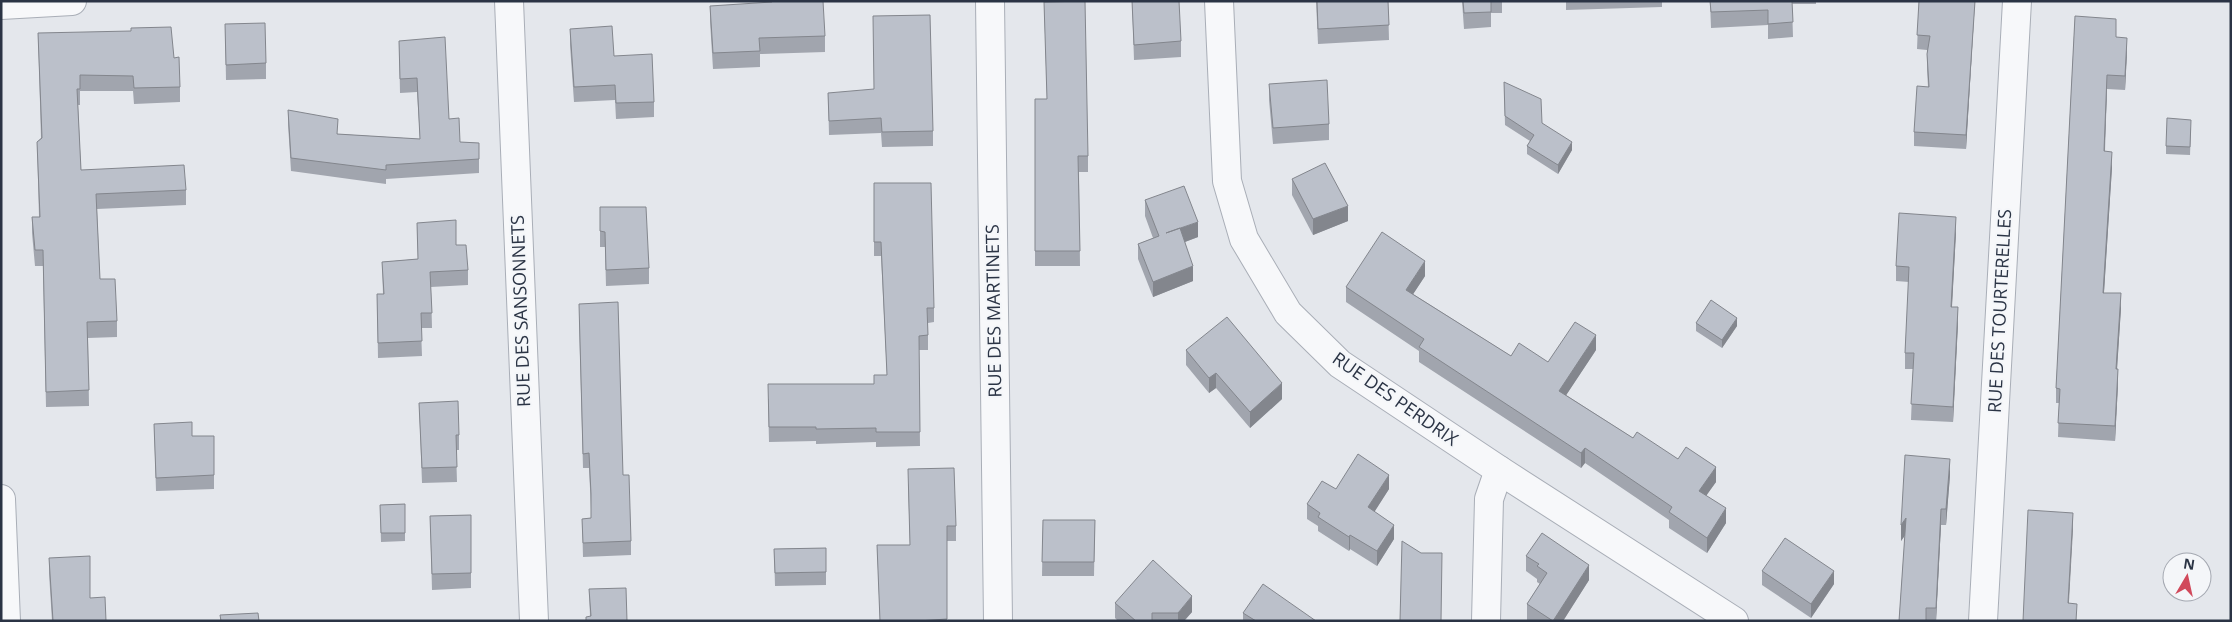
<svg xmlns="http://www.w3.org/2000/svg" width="2232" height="622" font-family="'Open Sans',sans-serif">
<rect width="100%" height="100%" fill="#e4e7ec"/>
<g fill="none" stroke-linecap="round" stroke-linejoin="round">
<defs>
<g id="minor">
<polyline points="509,1 534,621"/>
<polyline points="990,1 998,621"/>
<polyline points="1219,1 1227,181 1244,239 1288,313 1340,364 1499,470 1734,621"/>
<polyline points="1,5 72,1"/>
<polyline points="1,499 6,621"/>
<polyline points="1486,621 1489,499 1499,470"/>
<polyline points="1983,621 2017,1"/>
</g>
</defs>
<use href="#minor" stroke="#a9aeb7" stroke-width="30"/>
<use href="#minor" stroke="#f7f8fa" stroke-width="28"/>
</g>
<g fill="#a1a5ae">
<polygon points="1132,1 1181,41 1181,57 1134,60"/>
<polygon points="1316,1 1388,1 1389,40 1318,44"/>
<polygon points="1462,1 1502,1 1502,13 1491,13 1491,27 1464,29"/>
<polygon points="1566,1 1662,1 1662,7 1566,10"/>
<polygon points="1710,1 1816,1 1816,4 1792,4 1793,37 1768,39 1768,25 1711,28"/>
<polygon points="1919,1 1975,1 1966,149 1914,146 1914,132 1928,87 1927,69 1927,50 1917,49"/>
<polygon points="1044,2 1088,156 1088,172 1079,172 1080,266 1035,266 1035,99 1047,99"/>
<polygon points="710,6 825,36 825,52 760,54 760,67 713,69 710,21"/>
<polygon points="2075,16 2116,37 2127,52 2125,90 2107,89 2105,151 2112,167 2104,293 2121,308 2117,369 2118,384 2115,441 2058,437 2059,403 2056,403 2056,388"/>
<polygon points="225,24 266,63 266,79 226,80"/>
<polygon points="570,29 614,56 654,102 654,117 616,119 615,100 574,102 570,45"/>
<polygon points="38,33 174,58 180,87 180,102 134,104 133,91 80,91 80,105 78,105 81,170 186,190 186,205 97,209 100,279 117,321 117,337 88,338 89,406 46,407 43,266 35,266 32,233 32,217 39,217 37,142 41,138"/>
<polygon points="399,41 449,119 460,142 479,143 479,173 386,179 386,184 291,171 288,124 288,110 338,134 420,139 417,92 400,93"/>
<polygon points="1504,82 1542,123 1572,150 1558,174 1527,154 1527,146 1530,141 1505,125"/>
<polygon points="1269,84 1329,124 1329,140 1273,144 1269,100"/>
<polygon points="828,93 933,131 933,146 882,147 881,133 829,135"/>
<polygon points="2191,128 2190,155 2166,154 2166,146"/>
<polygon points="1292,179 1348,221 1313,235 1292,195"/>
<polygon points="874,183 934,308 934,322 928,323 928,350 919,350 920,446 876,447 876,442 816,444 816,441 769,442 768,399 874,384 887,375 881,256 874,256"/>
<polygon points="1145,200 1198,237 1185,242 1193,281 1153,297 1138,259 1138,244 1153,238 1145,216"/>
<polygon points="600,207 649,268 649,284 606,286 605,247 600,247"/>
<polygon points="417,223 456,245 468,270 468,285 431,287 432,328 421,328 422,356 378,358 377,294 383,294 382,262 418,259"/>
<polygon points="1956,232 1952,307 1958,323 1953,422 1911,420 1913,369 1905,369 1905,353 1909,282 1896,281 1896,266"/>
<polygon points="1425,276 1413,294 1511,356 1548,362 1596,350 1566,395 1633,438 1678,459 1716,482 1706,495 1726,523 1707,553 1669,528 1669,520 1585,463 1581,468 1419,362 1419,351 1346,302 1346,287"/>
<polygon points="579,319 631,541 631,555 583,557 582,519 591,518 591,509 589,468 583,468"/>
<polygon points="1696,323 1737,326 1722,348 1696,331"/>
<polygon points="1186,350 1282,399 1250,428 1216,388 1209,393 1186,365"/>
<polygon points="419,403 459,435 459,450 456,450 457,482 422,483"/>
<polygon points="154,424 192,436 214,436 214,489 156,491"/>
<polygon points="1950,475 1946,525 1941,525 1936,621 1899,621 1905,535 1901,541 1901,525"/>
<polygon points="908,484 956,526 956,541 947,541 947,621 880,621 877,545 910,545"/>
<polygon points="1336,489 1389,489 1374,512 1394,539 1377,566 1350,549 1349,551 1318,531 1318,526 1307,519 1307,504"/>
<polygon points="405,504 405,541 381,542 380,505"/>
<polygon points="471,515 471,588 432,590 430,516"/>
<polygon points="1043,520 1095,520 1094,576 1042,576"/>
<polygon points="826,548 826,585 775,586 774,549"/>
<polygon points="1526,556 1589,580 1563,621 1529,621 1527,620 1527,604 1540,584 1537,582 1537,579 1526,571"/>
<polygon points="49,558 90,598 106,621 52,621 49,573"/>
<polygon points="1762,571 1834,584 1811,618 1762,585"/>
<polygon points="589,589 627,621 590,616"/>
<polygon points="1115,603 1192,612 1184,621 1118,621 1115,618"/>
<polygon points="1243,613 1316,621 1243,621"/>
</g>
<g fill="#83868d">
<polygon points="1975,1 1966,149 1966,135"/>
<polygon points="2127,38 2127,52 2125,90 2125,76"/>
<polygon points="2107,75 2107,89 2104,166 2104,151"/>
<polygon points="1572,142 1572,150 1558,174 1558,165"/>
<polygon points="2112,152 2112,167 2103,307 2103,293"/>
<polygon points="1348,206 1348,221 1313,235 1313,219"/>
<polygon points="1956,217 1956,232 1951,323 1951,307"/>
<polygon points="1198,222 1198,237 1166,249 1166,233"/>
<polygon points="1425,261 1425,276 1406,305 1406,290"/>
<polygon points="1193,266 1193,281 1153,297 1153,282"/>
<polygon points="2121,293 2121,308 2116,384 2116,369"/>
<polygon points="1958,307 1958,323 1953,422 1953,407"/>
<polygon points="1737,318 1737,326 1722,348 1722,340"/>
<polygon points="1596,335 1596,350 1559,406 1559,391"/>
<polygon points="2118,369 2118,384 2115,441 2115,426"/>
<polygon points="1216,373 1216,388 1209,393 1209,378"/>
<polygon points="1282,383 1282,399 1250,428 1250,412"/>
<polygon points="1585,448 1585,463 1581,468 1581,453"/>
<polygon points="1950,459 1950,475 1946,525 1946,509"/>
<polygon points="1716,467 1716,482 1699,506 1699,491"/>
<polygon points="1389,475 1389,489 1368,522 1368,507"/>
<polygon points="1726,508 1726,523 1707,553 1707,538"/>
<polygon points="1941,509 1941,525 1936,621 1936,608"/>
<polygon points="2073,513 2073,529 2068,619 2068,603"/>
<polygon points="1906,518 1906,534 1901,541 1901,525"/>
<polygon points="1394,525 1394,539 1377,566 1377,551"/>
<polygon points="1350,535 1350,549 1349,551 1349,537"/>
<polygon points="1589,565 1589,580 1563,621 1553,621"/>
<polygon points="1834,571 1834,584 1811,618 1811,604"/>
<polygon points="1192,596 1192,612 1184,621 1178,621 1178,613"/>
</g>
<g fill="#bbc0ca" stroke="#83868d">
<polygon points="772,1 823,1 825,36 759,38 760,51 713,53 710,6 772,2"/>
<polygon points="1085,1 1088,156 1078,156 1080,251 1035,251 1035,99 1047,99 1044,2"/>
<polygon points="1132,1 1179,1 1181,41 1134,45"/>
<polygon points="1317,1 1388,1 1389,25 1318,29"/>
<polygon points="1463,1 1491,1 1491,12 1464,13"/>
<polygon points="1710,1 1792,1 1793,22 1768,24 1768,10 1711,12"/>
<polygon points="1919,1 1975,1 1966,135 1914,132 1917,86 1929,87 1927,54 1930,36 1917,35"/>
<polygon points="930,15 933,131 882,132 881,118 829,121 828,93 874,89 873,16"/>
<polygon points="2075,16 2116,19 2116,37 2127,38 2125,76 2107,75 2104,151 2112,152 2103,293 2121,293 2116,369 2118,369 2115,426 2058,423 2060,389 2056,388"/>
<polygon points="265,23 266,63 226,65 225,24"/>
<polygon points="612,26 614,56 652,54 654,102 616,103 615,85 574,87 570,29"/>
<polygon points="171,27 174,58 179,57 180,87 134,88 133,76 80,75 80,89 77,89 81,170 184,165 186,190 96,194 100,279 115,279 117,321 87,322 89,390 46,392 43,250 35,250 32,217 40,217 37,142 42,138 38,33 131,31 131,28"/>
<polygon points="445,37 449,119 459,118 460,142 479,143 479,159 386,165 386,170 291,158 288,110 338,119 337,134 420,139 417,78 400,79 399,41"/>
<polygon points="1327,80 1329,124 1273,128 1269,84"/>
<polygon points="1504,82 1541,99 1542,123 1572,142 1558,165 1527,146 1534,135 1505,116"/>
<polygon points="2167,118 2191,120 2190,147 2166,146"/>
<polygon points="1325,163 1348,206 1313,219 1292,179"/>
<polygon points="874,183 931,183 934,308 927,308 928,335 919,336 920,432 876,432 876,428 816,429 816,427 769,427 768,384 874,384 874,375 887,375 881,242 874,242"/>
<polygon points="1184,186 1198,222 1166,233 1180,228 1193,266 1153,282 1138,244 1159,236 1145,200"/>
<polygon points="600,207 646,207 649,268 606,270 605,232 600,231"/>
<polygon points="1899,213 1956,217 1951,307 1958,307 1953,407 1911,404 1914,353 1905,353 1909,267 1896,266"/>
<polygon points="456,220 456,245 466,245 468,270 430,272 432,313 421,313 422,341 378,343 377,294 384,294 382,262 418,259 417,223"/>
<polygon points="1382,232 1425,261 1406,290 1511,356 1519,343 1548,362 1575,322 1596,335 1559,391 1633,438 1637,432 1678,459 1686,447 1716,467 1699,491 1726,508 1707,538 1669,512 1672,507 1585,448 1581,453 1419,347 1424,339 1346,287"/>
<polygon points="1711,300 1737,318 1722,340 1696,323"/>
<polygon points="618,302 623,475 629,475 631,541 583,543 582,519 591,518 591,494 589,453 583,454 579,304"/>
<polygon points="1227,317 1282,383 1250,412 1216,373 1209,378 1186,350"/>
<polygon points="458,401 459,435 456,435 457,467 422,468 419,403"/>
<polygon points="192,422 192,436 214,436 214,475 156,478 154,424"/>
<polygon points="1358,454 1389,475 1368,507 1394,525 1377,551 1350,535 1349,537 1318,517 1320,513 1307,504 1322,481 1336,489"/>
<polygon points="1905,455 1950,459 1946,509 1941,509 1936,608 1926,608 1926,621 1899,621 1906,518 1901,525"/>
<polygon points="954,468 956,526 947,526 947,619 918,621 880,621 877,545 910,545 908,469"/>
<polygon points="405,504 405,533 381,533 380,505"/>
<polygon points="2028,510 2073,513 2068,603 2077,604 2076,621 2023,621"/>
<polygon points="471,515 471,573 432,574 430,516"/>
<polygon points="1043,520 1095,520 1094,562 1042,562"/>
<polygon points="1542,533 1589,565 1553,621 1527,604 1547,573 1537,566 1539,564 1526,556"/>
<polygon points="1785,538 1834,571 1811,604 1762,571"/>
<polygon points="1402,541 1421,553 1442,553 1441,621 1400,621"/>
<polygon points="826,548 826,572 775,573 774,549"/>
<polygon points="90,556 90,598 105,597 106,621 53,621 49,558"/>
<polygon points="1153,560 1192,596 1178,613 1152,613 1152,621 1136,621 1115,603"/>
<polygon points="1263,584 1316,621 1256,621 1243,613"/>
<polygon points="626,588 627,621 586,621 586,617 591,616 589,589"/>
<polygon points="258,613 259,621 221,621 220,615"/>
</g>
<g text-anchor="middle" stroke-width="4" stroke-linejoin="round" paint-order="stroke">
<g font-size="18" fill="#2b3445" stroke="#f4f6f9">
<text transform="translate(521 311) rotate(-92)" y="6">RUE DES SANSONNETS</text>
<text transform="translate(994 311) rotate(-91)" y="6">RUE DES MARTINETS</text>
<text transform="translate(2000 311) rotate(-87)" y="6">RUE DES TOURTERELLES</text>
<text transform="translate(1395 399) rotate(35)" y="6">RUE DES PERDRIX</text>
</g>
</g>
<rect width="2232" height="622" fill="none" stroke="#2b3445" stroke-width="5"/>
<g transform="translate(2187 577) rotate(9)"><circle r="24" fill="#f4f6f9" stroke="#a4a8b1"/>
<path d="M0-4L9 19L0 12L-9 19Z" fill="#d1495b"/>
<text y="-8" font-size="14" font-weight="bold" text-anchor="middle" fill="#2b3445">N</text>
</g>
</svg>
